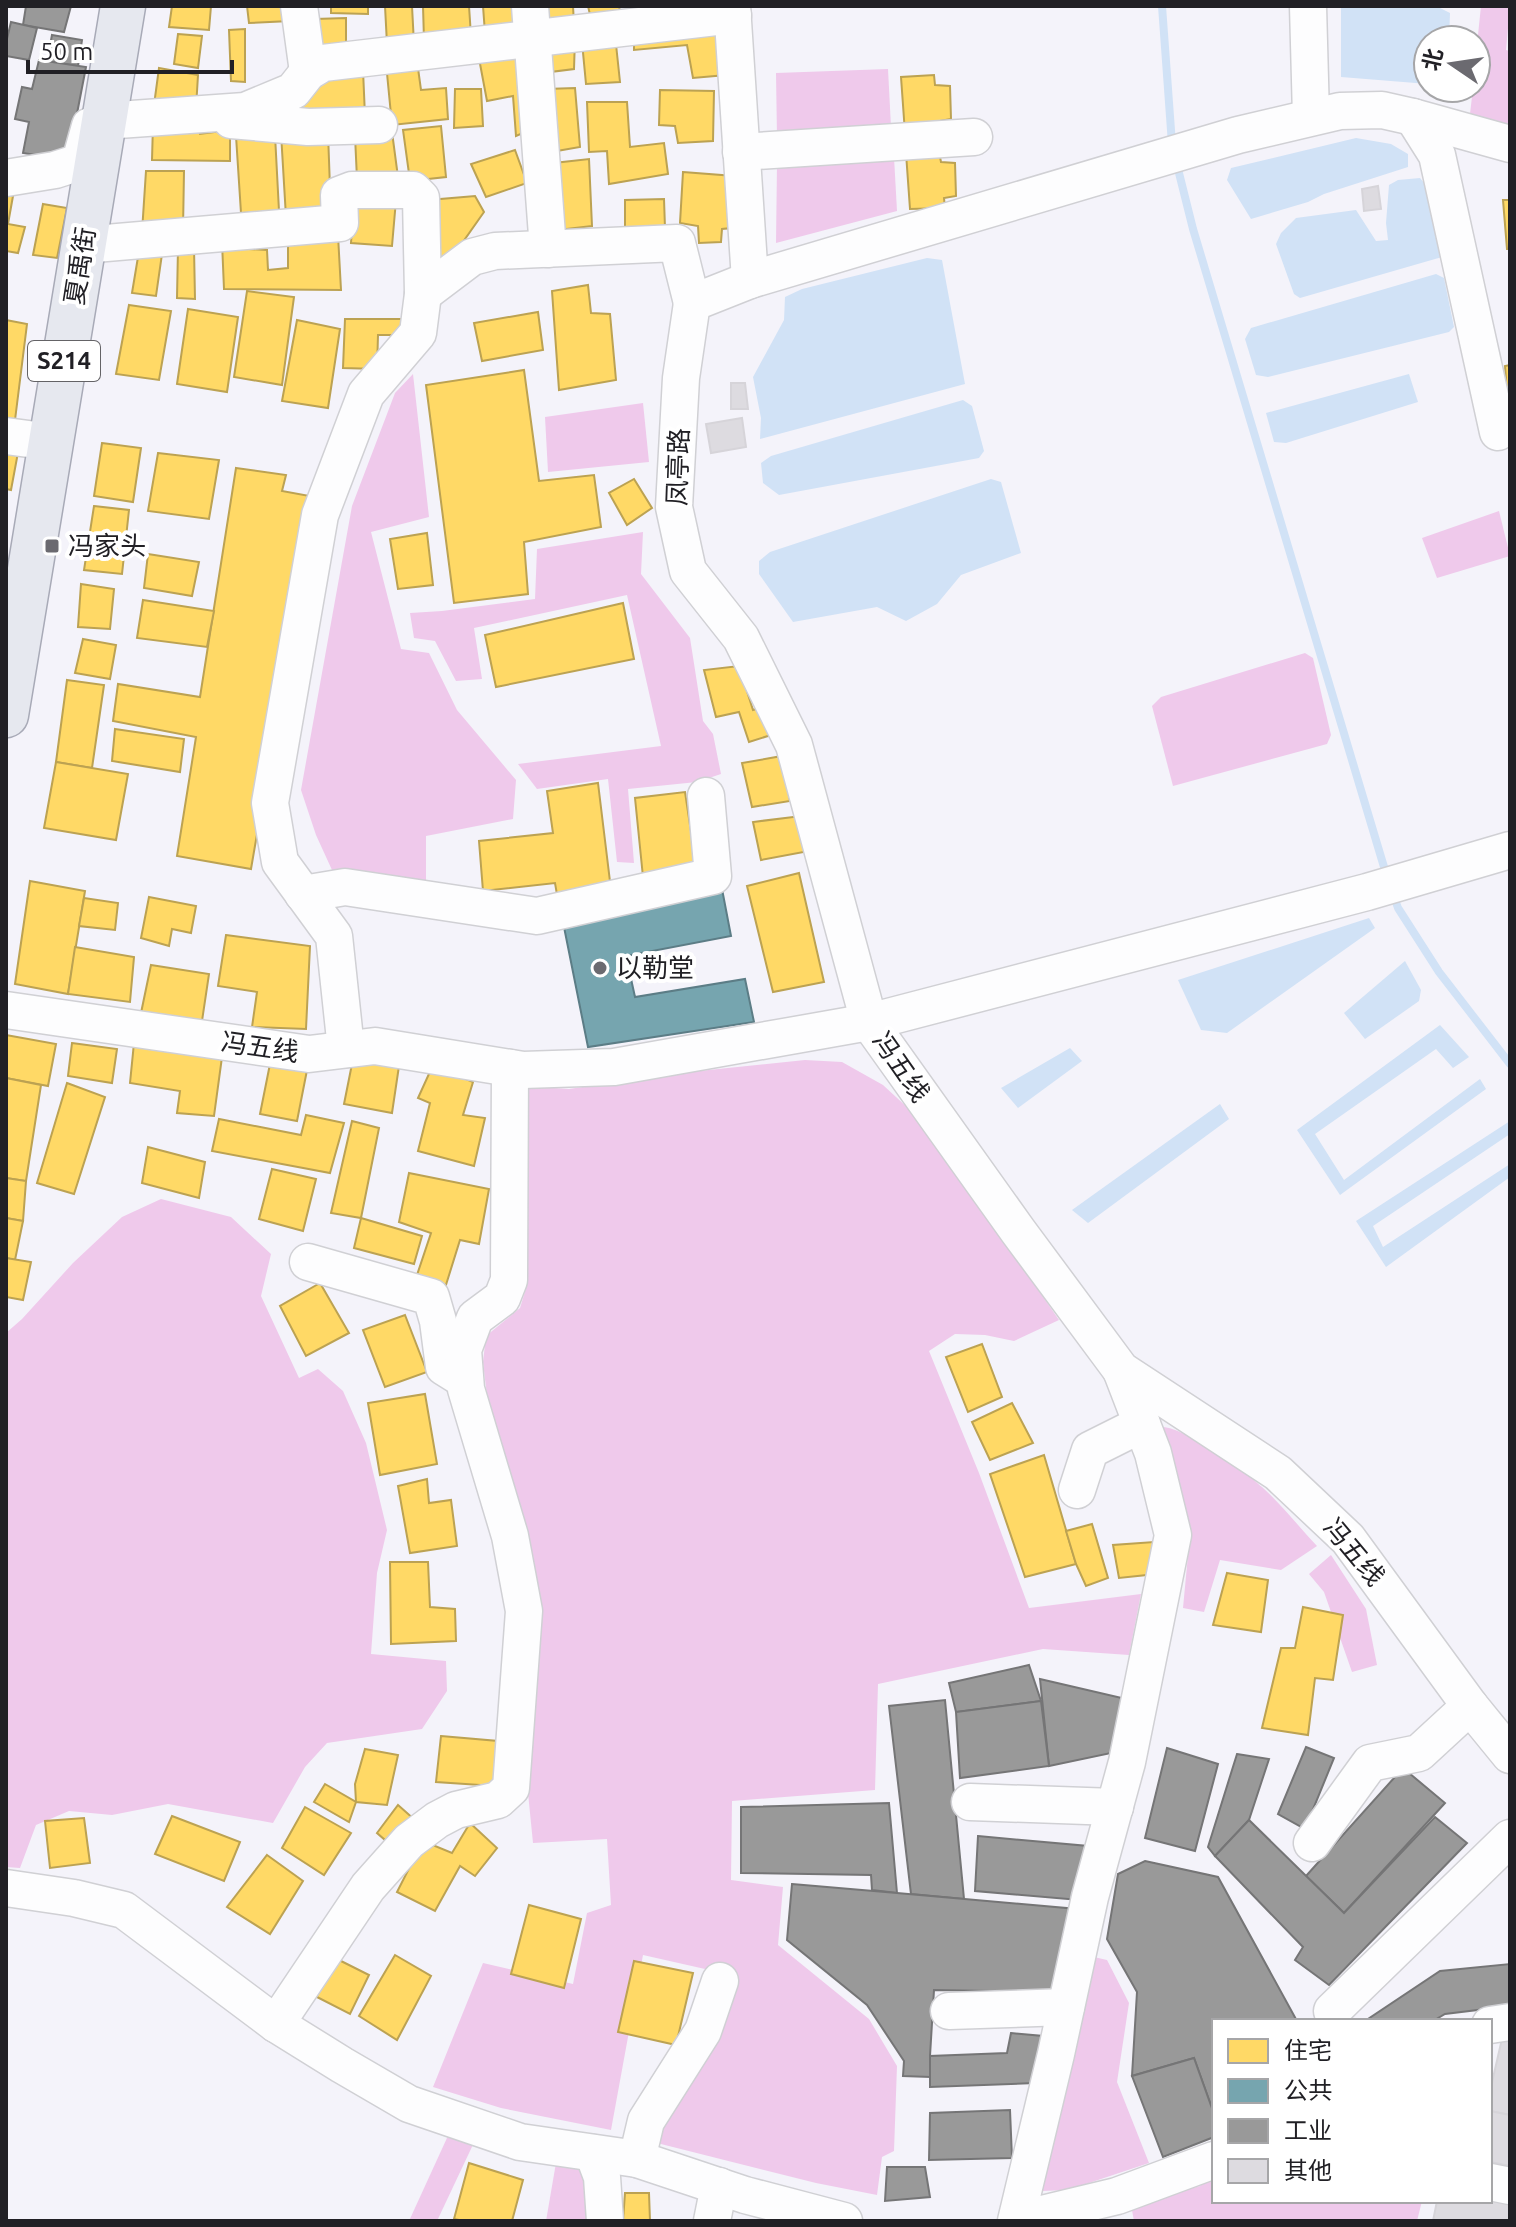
<svg xmlns="http://www.w3.org/2000/svg" width="1516" height="2227" font-family="Ubuntu,'Noto Sans SC',sans-serif">
<rect width="100%" height="100%" fill="#f4f3fa"/>
<g fill="#efc9eb">
<polygon points="1481,6 1510,6 1506,50 1510,51 1510,127 1470,114 1473,88 1476,88 1476,54"/>
<polygon points="888,69 891,127 777,138 776,73"/>
<polygon points="894,157 897,211 776,243 777,164"/>
<polygon points="413,374 429,517 371,532 401,649 429,653 457,710 516,780 513,819 426,836 426,886 332,870 316,835 301,790 352,506 395,393"/>
<polygon points="643,403 649,462 548,472 545,417"/>
<polygon points="1499,511 1510,556 1437,578 1422,538"/>
<polygon points="643,532 641,574 690,638 703,721 713,734 721,774 697,782 628,789 634,863 617,862 608,779 537,789 518,764 661,746 627,595 474,628 482,679 456,681 435,641 414,638 410,613 442,611 535,599 537,549"/>
<polygon points="1305,653 1313,658 1331,735 1327,744 1173,786 1152,706 1161,697"/>
<polygon points="805,1060 842,1062 883,1085 922,1121 1059,1320 1014,1341 985,1335 955,1334 929,1351 979,1473 1029,1608 1141,1594 1129,1655 1043,1649 878,1684 875,1790 732,1801 731,1880 783,1887 778,1945 869,2019 897,2066 894,2151 882,2157 877,2195 816,2183 653,2142 736,1976 643,1955 611,2130 501,2108 433,2087 483,1963 573,1984 587,1913 611,1905 607,1839 533,1843 526,1773 540,1602 533,1555 487,1396 483,1362 486,1336 520,1308 528,1282 524,1086 569,1089 670,1074"/>
<polygon points="161,1199 231,1217 271,1254 261,1296 299,1378 318,1369 343,1391 366,1443 387,1530 377,1573 371,1654 446,1661 447,1691 422,1729 327,1743 305,1767 273,1823 168,1804 112,1815 69,1811 36,1825 20,1868 6,1867 6,1333 22,1319 73,1263 122,1217"/>
<path d="M1163,1427C1185,1428 1245,1471 1262,1487C1282,1505 1299,1527 1317,1546L1281,1570L1220,1560L1204,1612L1183,1608L1190,1534L1183,1496Z"/>
<polygon points="1331,1555 1366,1609 1377,1665 1352,1672 1324,1592 1309,1574"/>
<polygon points="1094,1957 1107,1960 1129,2003 1117,2082 1149,2163 1068,2190 1042,2191"/>
<polygon points="452,2127 478,2134 437,2221 409,2221"/>
<polygon points="557,2157 595,2167 602,2221 546,2221"/>
<polygon points="1214,2175 1214,2201 1422,2201 1417,2221 1134,2221 1131,2205 1200,2186"/>
</g>
<g fill="#d1e2f6">
<polygon points="1438,7 1450,13 1449,40 1428,40 1428,84 1341,77 1341,8"/>
<polygon points="1356,138 1391,144 1408,154 1408,167 1324,194 1308,202 1251,219 1227,180 1231,168"/>
<polygon points="1420,178 1429,189 1442,257 1300,298 1294,294 1276,244 1281,233 1296,218 1356,210 1376,241 1388,240 1386,223 1389,185 1398,180"/>
<polygon points="927,258 942,260 965,384 760,439 761,418 753,377 784,320 785,297 802,289"/>
<polygon points="1436,274 1444,278 1454,327 1449,332 1268,377 1256,375 1245,339 1251,328"/>
<polygon points="1409,374 1418,402 1286,443 1274,442 1266,413"/>
<polygon points="963,400 972,406 984,451 979,458 779,495 763,483 761,463 771,456"/>
<polygon points="991,479 1001,482 1021,553 961,575 937,604 906,621 877,607 793,622 759,574 759,561 770,552"/>
<polygon points="1369,918 1375,928 1227,1033 1201,1030 1178,980"/>
<polygon points="1405,961 1421,990 1419,1001 1365,1039 1344,1013"/>
<polygon points="1440,1025 1469,1057 1453,1068 1436,1049 1315,1134 1344,1180 1480,1079 1486,1089 1340,1195 1297,1130"/>
<polygon points="1070,1048 1082,1061 1018,1108 1001,1088"/>
<polygon points="1220,1104 1229,1119 1088,1223 1072,1210"/>
<polygon points="1510,1121 1510,1134 1373,1226 1383,1247 1510,1164 1510,1177 1386,1267 1356,1221"/>
</g>
<g fill="#ffd966" stroke="#bca252" stroke-width="2">
<polygon points="172,6 211,6 209,30 169,27"/>
<polygon points="247,6 289,6 290,21 249,23"/>
<polygon points="331,6 368,6 368,14 331,13"/>
<polygon points="385,6 412,6 414,44 387,44"/>
<polygon points="423,6 469,6 471,36 424,40"/>
<polygon points="483,6 519,6 521,31 485,33"/>
<polygon points="542,6 573,6 574,24 544,28"/>
<polygon points="588,6 619,6 621,16 591,19"/>
<polygon points="346,18 346,48 314,49 315,19"/>
<polygon points="719,24 726,75 693,78 687,45 634,50 634,33"/>
<polygon points="245,29 245,82 231,81 229,30"/>
<polygon points="178,34 202,36 198,68 174,64"/>
<polygon points="615,35 620,82 586,84 582,42"/>
<polygon points="575,38 574,69 550,72 549,42"/>
<polygon points="517,48 530,130 516,136 513,96 487,101 478,53"/>
<polygon points="417,61 421,90 446,88 448,119 392,125 386,63"/>
<polygon points="159,68 198,75 196,108 154,105"/>
<polygon points="363,70 365,116 295,117 296,97 324,71"/>
<polygon points="934,75 935,85 950,86 951,119 939,121 939,131 905,133 901,77"/>
<polygon points="575,88 580,147 551,152 546,89"/>
<polygon points="455,89 481,89 483,126 454,128"/>
<polygon points="660,90 714,91 713,141 678,143 675,126 659,125"/>
<polygon points="587,102 627,102 630,147 664,143 668,174 609,184 607,151 589,152"/>
<polygon points="153,124 198,124 200,134 230,130 230,161 152,160"/>
<polygon points="441,126 446,177 410,181 403,130"/>
<polygon points="392,132 398,177 357,179 355,136"/>
<polygon points="281,133 328,133 331,215 286,217"/>
<polygon points="275,135 279,211 241,213 236,136"/>
<polygon points="515,150 527,183 486,197 471,164"/>
<polygon points="939,152 941,162 955,163 956,196 944,198 945,208 910,209 906,153"/>
<polygon points="589,159 592,226 558,230 554,163"/>
<polygon points="146,171 184,171 183,230 142,232"/>
<polygon points="683,172 734,176 732,228 722,229 721,242 699,243 698,226 680,223"/>
<polygon points="6,195 13,196 8,224 25,227 18,253 6,251"/>
<polygon points="475,196 484,212 446,266 430,268 429,200"/>
<polygon points="354,198 396,200 392,246 351,243"/>
<polygon points="664,199 665,228 625,229 625,200"/>
<polygon points="1503,200 1510,200 1510,249 1507,249"/>
<polygon points="43,204 67,208 57,258 33,255"/>
<polygon points="338,235 341,290 224,289 222,242 249,249 267,250 268,270 288,268 288,238"/>
<polygon points="140,245 163,247 156,296 132,293"/>
<polygon points="178,248 194,248 195,299 177,298"/>
<polygon points="588,285 591,313 610,314 616,380 559,390 552,291"/>
<polygon points="247,291 294,297 282,385 234,377"/>
<polygon points="129,305 171,311 159,380 116,374"/>
<polygon points="188,309 238,317 227,392 177,384"/>
<polygon points="538,312 543,350 482,361 474,323"/>
<polygon points="345,319 403,319 403,335 378,335 377,369 343,368"/>
<polygon points="6,320 27,324 14,428 6,426"/>
<polygon points="297,320 340,329 328,408 282,401"/>
<polygon points="1510,365 1510,430 1505,366"/>
<polygon points="524,370 539,481 594,475 601,527 524,542 528,594 454,603 426,385"/>
<polygon points="102,443 141,448 133,502 94,496"/>
<polygon points="6,445 19,447 11,490 6,489"/>
<polygon points="158,453 219,460 209,519 148,511"/>
<polygon points="236,468 286,475 282,491 315,497 251,869 177,856 196,737 113,721 118,684 200,697"/>
<polygon points="634,479 652,508 627,525 609,493"/>
<polygon points="94,506 129,510 122,574 84,570"/>
<polygon points="427,533 433,585 398,589 390,539"/>
<polygon points="148,554 199,562 192,596 144,588"/>
<polygon points="81,584 114,589 110,629 78,627"/>
<polygon points="143,600 214,611 207,647 137,638"/>
<polygon points="623,603 634,659 496,687 485,635"/>
<polygon points="83,639 116,645 110,679 75,673"/>
<polygon points="739,666 753,710 764,707 774,734 749,742 739,712 716,717 704,670"/>
<polygon points="67,680 104,685 92,768 56,762"/>
<polygon points="115,729 184,739 180,772 112,761"/>
<polygon points="782,756 790,801 752,807 742,763"/>
<polygon points="56,762 128,774 116,840 44,828"/>
<polygon points="598,783 612,898 559,906 555,883 483,891 479,841 553,833 547,791"/>
<polygon points="685,792 697,871 643,877 635,798"/>
<polygon points="801,816 809,851 761,860 753,822"/>
<polygon points="799,873 824,982 773,992 747,886"/>
<polygon points="30,881 85,891 68,994 15,984"/>
<polygon points="149,897 196,906 191,933 172,929 169,946 141,938"/>
<polygon points="84,898 118,903 115,930 79,926"/>
<polygon points="226,935 310,946 306,1029 252,1027 257,992 218,986"/>
<polygon points="75,947 134,957 130,1002 68,994"/>
<polygon points="151,965 209,974 202,1021 141,1013"/>
<polygon points="6,1035 56,1044 48,1086 6,1078"/>
<polygon points="72,1043 117,1049 112,1083 68,1076"/>
<polygon points="134,1043 222,1057 214,1116 177,1113 180,1091 130,1083"/>
<polygon points="271,1059 308,1065 297,1121 260,1114"/>
<polygon points="353,1059 399,1066 392,1113 344,1104"/>
<polygon points="433,1065 473,1082 463,1115 485,1118 474,1166 418,1151 430,1103 418,1098"/>
<polygon points="6,1078 41,1085 26,1181 6,1178"/>
<polygon points="67,1083 105,1097 74,1194 37,1183"/>
<polygon points="306,1115 344,1123 330,1173 212,1151 219,1119 301,1135"/>
<polygon points="352,1121 379,1128 361,1218 331,1213"/>
<polygon points="148,1147 205,1162 199,1198 142,1183"/>
<polygon points="272,1169 316,1179 303,1231 259,1219"/>
<polygon points="409,1173 489,1189 479,1244 460,1240 445,1288 416,1278 431,1233 399,1222"/>
<polygon points="6,1178 26,1181 23,1221 6,1218"/>
<polygon points="6,1218 23,1221 15,1260 6,1258"/>
<polygon points="361,1218 422,1236 414,1264 354,1248"/>
<polygon points="6,1258 31,1262 23,1300 6,1297"/>
<polygon points="320,1283 349,1333 306,1356 280,1306"/>
<polygon points="405,1315 427,1372 385,1387 363,1330"/>
<polygon points="982,1344 1002,1397 968,1412 946,1357"/>
<polygon points="425,1394 437,1464 380,1475 368,1403"/>
<polygon points="1012,1403 1033,1443 990,1460 972,1422"/>
<polygon points="1044,1455 1076,1564 1025,1577 990,1474"/>
<polygon points="427,1479 429,1503 451,1500 457,1546 410,1553 398,1486"/>
<polygon points="1092,1524 1108,1578 1086,1586 1076,1564 1066,1531"/>
<polygon points="1154,1542 1156,1574 1119,1578 1113,1545"/>
<polygon points="390,1562 428,1562 430,1607 455,1609 456,1641 391,1644"/>
<polygon points="1227,1573 1268,1580 1261,1632 1213,1625"/>
<polygon points="1303,1607 1343,1615 1333,1680 1315,1678 1308,1735 1262,1728 1281,1648 1295,1648"/>
<polygon points="441,1736 498,1741 495,1786 436,1782"/>
<polygon points="365,1749 398,1755 387,1805 356,1802 355,1784"/>
<polygon points="325,1784 356,1802 349,1822 314,1802"/>
<polygon points="398,1805 415,1820 392,1846 377,1833"/>
<polygon points="305,1807 351,1833 324,1875 282,1848"/>
<polygon points="172,1816 240,1842 224,1881 155,1854"/>
<polygon points="84,1818 90,1863 50,1868 45,1821"/>
<polygon points="470,1823 497,1848 475,1876 460,1866 435,1911 397,1892 423,1841 452,1853"/>
<polygon points="267,1855 303,1881 270,1934 227,1907"/>
<polygon points="529,1905 581,1919 564,1988 511,1974"/>
<polygon points="395,1955 431,1976 397,2040 359,2016"/>
<polygon points="335,1958 369,1975 350,2014 315,1996"/>
<polygon points="634,1961 693,1973 676,2045 618,2032"/>
<polygon points="469,2163 523,2180 512,2221 464,2221 454,2219"/>
<polygon points="625,2193 649,2193 650,2221 623,2221"/>
</g>
<polygon fill="#76a5af" stroke="#5c7d86" stroke-width="2" points="722,889 731,936 626,956 635,997 745,979 754,1022 588,1047 563,922"/>
<g fill="#999" stroke="#757576" stroke-width="2">
<polygon points="26,6 71,6 64,32 23,25"/>
<polygon points="11,22 37,28 29,60 6,56 6,43"/>
<polygon points="52,35 82,40 78,66 47,61"/>
<polygon points="39,60 86,67 68,160 23,153 29,122 15,119 22,87 32,89"/>
<polygon points="1029,1665 1041,1701 956,1712 949,1683"/>
<polygon points="1040,1679 1126,1699 1116,1752 1049,1766"/>
<polygon points="945,1700 964,1899 911,1894 889,1706"/>
<polygon points="1041,1701 1049,1766 960,1778 956,1712"/>
<polygon points="1306,1747 1334,1758 1305,1829 1278,1814"/>
<polygon points="1167,1748 1218,1764 1195,1851 1145,1838"/>
<polygon points="1237,1754 1269,1759 1249,1820 1215,1856 1208,1847"/>
<polygon points="1403,1768 1445,1803 1344,1913 1306,1876"/>
<polygon points="889,1803 897,1893 872,1890 871,1875 741,1873 741,1807"/>
<polygon points="1435,1817 1467,1843 1329,1985 1295,1960 1303,1947 1215,1856 1249,1820 1344,1913"/>
<polygon points="978,1836 1088,1846 1079,1900 975,1891"/>
<polygon points="1145,1861 1218,1877 1297,2021 1214,2021 1214,2114 1194,2058 1132,2076 1137,1992 1107,1939 1118,1874"/>
<polygon points="792,1884 897,1893 1077,1909 1052,1992 934,1990 930,2056 930,2077 903,2076 904,2061 867,2005 787,1940"/>
<polygon points="1510,1964 1510,2006 1445,2014 1433,2021 1365,2021 1440,1971"/>
<polygon points="1011,2033 1043,2036 1035,2083 930,2087 930,2056 1007,2053"/>
<polygon points="1194,2058 1214,2114 1214,2137 1163,2157 1132,2076"/>
<polygon points="1010,2110 1012,2158 929,2160 930,2113"/>
<polygon points="887,2167 925,2167 930,2197 885,2201"/>
</g>
<g fill="none" stroke-linecap="round" stroke-linejoin="round">
<g stroke="#d1e2f6" stroke-width="8">
<polyline points="1162,6 1172,144"/>
<polyline points="1176,161 1193,229 1387,877"/>
<polyline points="1393,894 1398,908 1439,972 1510,1064"/>
</g>
</g>
<g fill="#dddbe0" stroke="#d6d4d9" stroke-width="2">
<polygon points="1378,186 1381,209 1364,211 1362,189"/>
<polygon points="731,383 745,383 748,409 731,409"/>
<polygon points="742,418 746,447 711,453 706,424"/>
<polygon points="1504,2030 1510,2031 1510,2115 1490,2111 1490,2091"/>
<polygon points="1490,2111 1510,2115 1510,2166 1490,2162"/>
<polygon points="1490,2198 1510,2202 1510,2221 1433,2221 1437,2201 1490,2201"/>
</g>
<g fill="none" stroke-linecap="round" stroke-linejoin="round">
<defs>
<g id="minor">
<polyline points="299,6 308,72"/>
<polyline points="530,6 548,249"/>
<polyline points="732,6 750,280"/>
<polyline points="1308,6 1311,117"/>
<polyline points="1413,117 1437,155 1498,432"/>
<polyline points="231,120 308,127 379,125"/>
<polyline points="1510,144 1413,117 1382,110 1340,111 1238,135 750,280 692,303 681,378 674,507 688,571 741,638 794,745 869,1022 1018,1231 1121,1370 1278,1473 1348,1539 1470,1706 1510,1755"/>
<polyline points="741,152 974,137"/>
<polyline points="6,178 55,170 80,162 90,126 104,121 245,111 293,91 308,72 323,63 733,15"/>
<polyline points="83,245 340,223 339,195 352,190 413,190 421,198 423,294 418,333 366,394 320,515 270,803 280,862 334,936 346,1049"/>
<polyline points="423,294 472,257 495,251 677,243 692,303"/>
<polyline points="6,436 51,442"/>
<polyline points="303,894 345,887 537,916 713,876 706,796"/>
<polyline points="6,1010 309,1054 375,1046 523,1070 614,1067 869,1022 1367,892 1510,850"/>
<polyline points="308,1262 431,1297 438,1321 444,1367 460,1377"/>
<polyline points="1077,1490 1090,1450 1142,1424"/>
<polyline points="970,1802 1115,1807"/>
<polyline points="1312,1843 1370,1763 1419,1753 1470,1706"/>
<polyline points="6,1888 74,1898 124,1910 276,2024 342,2065 409,2104 520,2142 637,2159 745,2195 844,2221"/>
<polyline points="949,2011 1066,2007"/>
<polyline points="1332,2011 1510,1838"/>
<polyline points="276,2024 368,1887 409,1841 437,1820 456,1810 498,1800 511,1788 524,1611 510,1536 466,1389 463,1350 475,1318 502,1298 509,1280 510,1068"/>
<polyline points="1490,2025 1510,2022"/>
<polyline points="593,2153 602,2177 605,2221"/>
<polyline points="637,2159 646,2121 703,2031 720,1981"/>
<polyline points="1490,2182 1510,2186"/>
<polyline points="1017,2220 1117,2196 1214,2160"/>
<polyline points="712,2221 719,2186"/>
<polyline points="1016,2221 1056,2054 1090,1897 1127,1762 1173,1535 1153,1453 1121,1370"/>
</g>
<polyline id="major" points="6,715 123,6"/>
</defs>
<use href="#minor" stroke="#d0d0d4" stroke-width="39"/>
<use href="#major" stroke="#a8aab7" stroke-width="47"/>
<use href="#minor" stroke="#fdfdfe" stroke-width="36"/>
<use href="#major" stroke="#e6e8ef" stroke-width="44"/>
</g>
<g fill="#6b6a70" stroke="#fff" stroke-width="3">
<rect x="44" y="538" width="16" height="16" rx="4"/>
<circle cx="600" cy="968" r="8"/>
</g>
<g text-anchor="middle" stroke-width="8" stroke-linejoin="round" paint-order="stroke">
<rect fill="#fff" stroke="#646366" stroke-width="2" x="28" y="341" width="72" height="40" rx="6"/>
<g font-size="24" font-weight="bold" fill="#212025">
<text x="64" y="369">S214</text>
</g>
<g font-size="26" fill="#212025" stroke="#fff">
<text transform="translate(80 266) rotate(-81)" y="9">夏禹街</text>
<text transform="translate(678 467) rotate(-88)" y="9">凤亭路</text>
<text transform="translate(260 1047) rotate(8)" y="9">冯五线</text>
<text transform="translate(901 1067) rotate(55)" y="9">冯五线</text>
<text transform="translate(1354 1552) rotate(50)" y="9">冯五线</text>
</g>
<g font-size="26" fill="#212025" stroke="#fff" text-anchor="start">
<text x="68" y="555">冯家头</text>
<text x="616" y="977">以勒堂</text>
</g>
</g>
<rect width="1516" height="2227" fill="none" stroke="#212025" stroke-width="16"/>
<rect x="1212" y="2019" width="280" height="184" fill="#ffffff" stroke="#a6a6a8" stroke-width="2"/>
<rect x="1228" y="2039" width="40" height="24" fill="#ffd966" stroke="#a6a6a8" stroke-width="2"/>
<text x="1284" y="2059" font-size="24" fill="#212025">住宅</text>
<rect x="1228" y="2079" width="40" height="24" fill="#76a5af" stroke="#a6a6a8" stroke-width="2"/>
<text x="1284" y="2099" font-size="24" fill="#212025">公共</text>
<rect x="1228" y="2119" width="40" height="24" fill="#999999" stroke="#a6a6a8" stroke-width="2"/>
<text x="1284" y="2139" font-size="24" fill="#212025">工业</text>
<rect x="1228" y="2159" width="40" height="24" fill="#dddbe0" stroke="#a6a6a8" stroke-width="2"/>
<text x="1284" y="2179" font-size="24" fill="#212025">其他</text>
<g transform="translate(1452 64) rotate(283)"><circle r="38" fill="#ffffff" stroke="#a6a6a8" stroke-width="2"/>
<path d="M0-6L14 30L0 20L-14 30Z" fill="#6b6a70"/>
<text y="-12" font-size="22" font-weight="bold" text-anchor="middle" fill="#212025">北</text>
</g>
<path d="M28 60v12h204v-12" fill="none" stroke="#212025" stroke-width="4"/>
<text x="40" y="60" font-size="24" fill="#212025" stroke="#ffffff" stroke-width="6" paint-order="stroke">50 m</text>
</svg>
